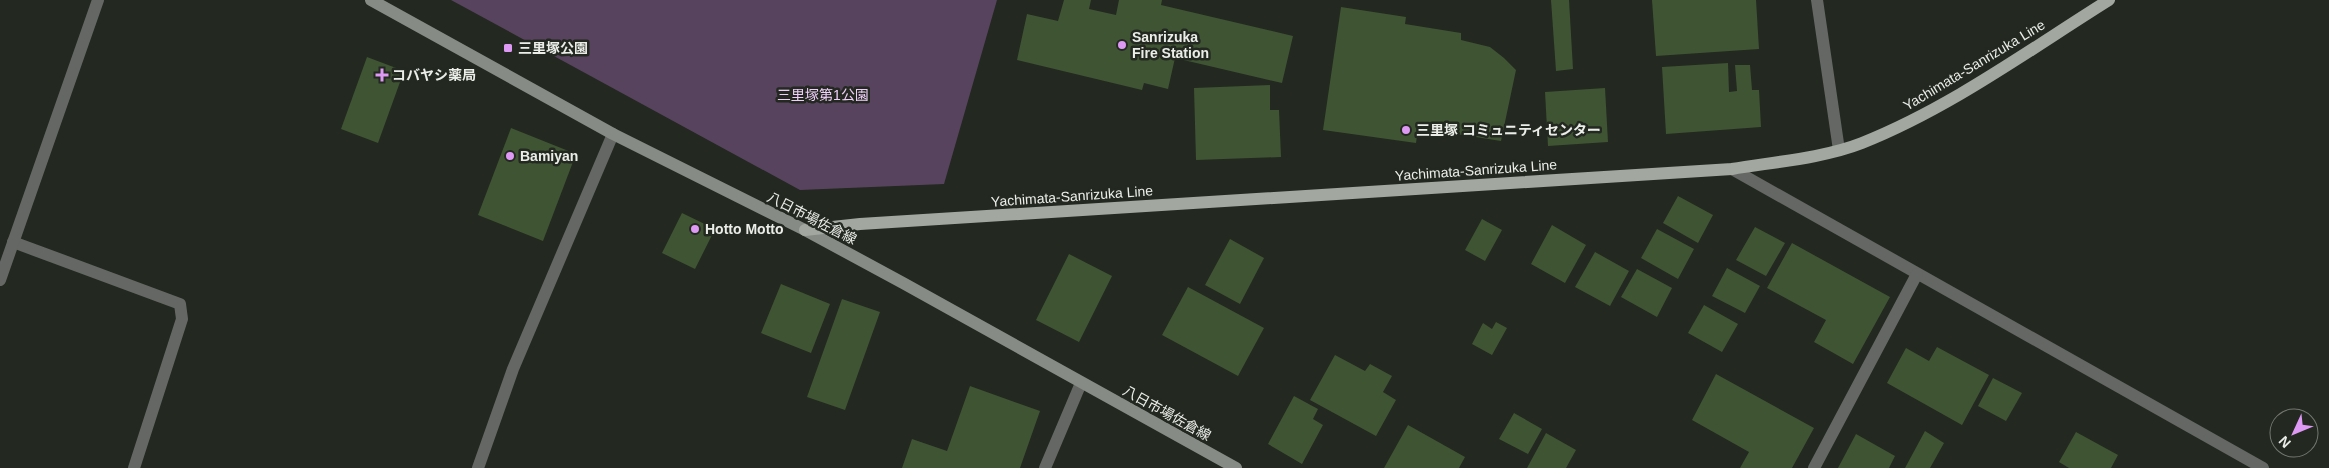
<svg xmlns="http://www.w3.org/2000/svg" width="2329" height="468" font-family="Arial,'Noto Sans JP',sans-serif">
<rect width="100%" height="100%" fill="#232820"/>
<polygon fill="#57435e" points="451,0 997,0 944,184 800,190"/>
<g fill="#3f5433">
<polygon points="1064,0 1091,0 1089,9 1116,15 1119,0 1162,0 1161,5 1293,36 1282,83 1175,58 1168,89 1144,83 1142,90 1017,60 1027,14 1058,21"/>
<polygon points="1551,0 1569,0 1573,69 1556,71"/>
<polygon points="1652,0 1756,0 1759,49 1656,56"/>
<polygon points="1341,7 1406,17 1405,24 1461,33 1461,40 1490,47 1504,58 1516,70 1501,141 1418,128 1416,143 1323,130"/>
<polygon points="367,57 404,71 378,143 341,129"/>
<polygon points="1728,63 1729,92 1737,91 1735,65 1750,65 1752,90 1759,90 1761,127 1666,134 1662,67"/>
<polygon points="1270,85 1270,110 1279,110 1281,157 1196,160 1194,88"/>
<polygon points="1605,88 1608,142 1548,146 1545,92"/>
<polygon points="511,128 576,154 543,241 478,215"/>
<polygon points="1678,196 1713,215 1698,243 1663,223"/>
<polygon points="682,213 715,229 695,269 662,253"/>
<polygon points="1482,219 1502,230 1485,261 1465,250"/>
<polygon points="1552,225 1586,245 1565,283 1531,264"/>
<polygon points="1755,227 1785,243 1766,276 1736,260"/>
<polygon points="1657,229 1694,249 1678,279 1641,258"/>
<polygon points="1230,239 1264,258 1240,304 1205,285"/>
<polygon points="1792,243 1890,297 1853,364 1814,342 1826,320 1767,288"/>
<polygon points="1595,252 1629,271 1610,306 1575,287"/>
<polygon points="1069,254 1112,276 1079,342 1036,320"/>
<polygon points="1727,268 1760,286 1745,313 1712,296"/>
<polygon points="1637,269 1672,288 1657,317 1621,297"/>
<polygon points="781,284 830,304 811,353 761,333"/>
<polygon points="1188,287 1264,328 1238,376 1162,335"/>
<polygon points="842,299 880,312 845,410 807,397"/>
<polygon points="1704,305 1738,324 1722,352 1688,333"/>
<polygon points="1496,322 1507,328 1492,355 1472,344 1483,323 1492,329"/>
<polygon points="1937,347 1989,375 1962,425 1887,383 1906,348 1929,361"/>
<polygon points="1335,355 1365,371 1370,364 1392,376 1383,392 1396,400 1376,436 1310,400"/>
<polygon points="1716,374 1814,428 1792,468 1740,468 1749,452 1692,420"/>
<polygon points="1993,378 2022,393 2006,421 1978,406"/>
<polygon points="970,386 1040,411 1020,468 902,468 912,439 947,451"/>
<polygon points="1294,396 1318,409 1313,419 1323,425 1302,464 1268,444"/>
<polygon points="1514,413 1542,429 1528,454 1499,439"/>
<polygon points="1408,425 1465,457 1459,468 1384,468"/>
<polygon points="1925,431 1944,443 1930,468 1905,468"/>
<polygon points="2076,432 2118,455 2111,468 2069,468 2059,462"/>
<polygon points="1546,433 1576,450 1566,468 1527,468"/>
<polygon points="1856,434 1895,456 1889,468 1838,468"/>
</g>
<g fill="none" stroke-linecap="round" stroke-linejoin="round">
<g stroke="#646763" stroke-width="12">
<polyline points="1817,0 1839,150"/>
<polyline points="1732,169 2263,468"/>
<polyline points="13,242 180,304 182,319 134,468"/>
<polyline points="0,280 98,0"/>
<polyline points="1045,468 1081,383"/>
<polyline points="1814,468 1917,274"/>
</g>
<polyline stroke="#646763" stroke-width="12" points="478,468 513,369 613,134"/>
<polyline stroke="#878b85" stroke-width="12" points="371,0 613,134 805,230 903,283 1236,468"/>
<path stroke="#a2a79f" stroke-width="12" d="M805,230L860,224L1732,169C1774,162 1824,158 1862,143C1950,108 2029,50 2109,0"/>
</g>
<g fill="#dd99f3" stroke="#232820" stroke-width="2">
<circle cx="1122" cy="45" r="5"/>
<rect x="503" y="43" width="10" height="10" rx="2.5"/>
<path d="M379.5 67.5h5v5h5v5h-5v5h-5v-5h-5v-5h5z"/>
<circle cx="1406" cy="130" r="5"/>
<circle cx="510" cy="156" r="5"/>
<circle cx="695" cy="229" r="5"/>
</g>
<g text-anchor="middle" stroke-width="5" stroke-linejoin="round" paint-order="stroke">
<g font-size="14" font-weight="bold" fill="#eaede8" stroke="#232820" text-anchor="start">
<text x="1132" y="42">Sanrizuka<tspan x="1132" dy="16">Fire Station</tspan></text>
<text x="518" y="53">三里塚公園</text>
<text x="392" y="80">コバヤシ薬局</text>
<text x="1416" y="135">三里塚 コミュニティセンター</text>
<text x="520" y="161">Bamiyan</text>
<text x="705" y="234">Hotto Motto</text>
</g>
<g font-size="14" fill="#eaede8" stroke="#232820">
<text transform="translate(1974 65) rotate(-31)" y="5">Yachimata-Sanrizuka Line</text>
<text transform="translate(1476 170) rotate(-4)" y="5">Yachimata-Sanrizuka Line</text>
<text transform="translate(1072 196) rotate(-4)" y="5">Yachimata-Sanrizuka Line</text>
<text transform="translate(812 218) rotate(27)" y="5">八日市場佐倉線</text>
<text transform="translate(1167 413) rotate(29)" y="5">八日市場佐倉線</text>
</g>
<g font-size="14" fill="#f1cffc" stroke="#232820">
<text x="823" y="100">三里塚第1公園</text>
</g>
</g>
<g transform="translate(2294 433) rotate(226)"><circle r="24" fill="#232820" stroke="#737770"/>
<path d="M0-4L9 19L0 12L-9 19Z" fill="#dd99f3"/>
<text y="-8" font-size="14" font-weight="bold" text-anchor="middle" fill="#eaede8">N</text>
</g>
</svg>
